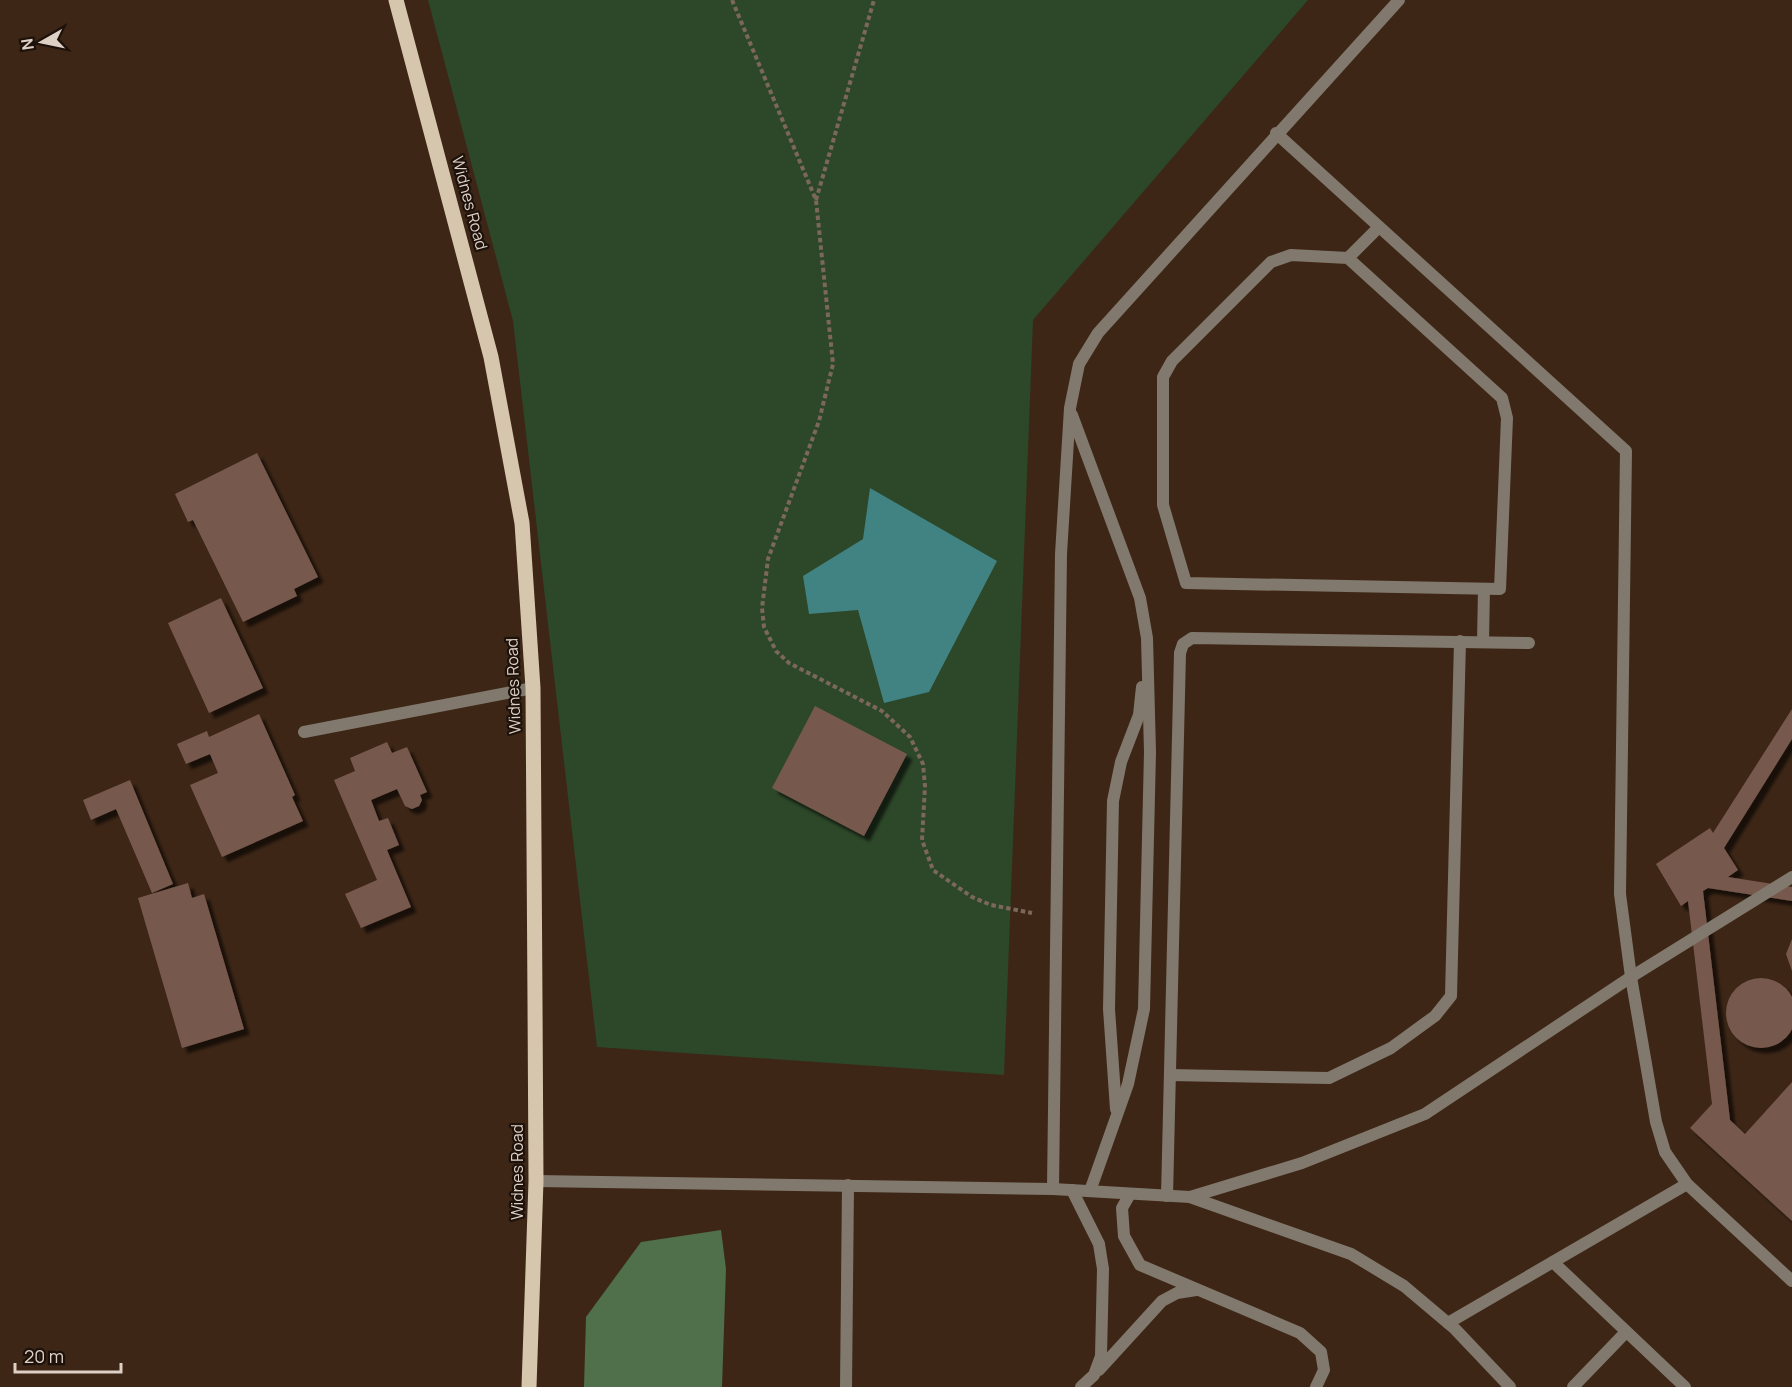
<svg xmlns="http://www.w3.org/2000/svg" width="1792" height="1387" font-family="Manrope,sans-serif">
<defs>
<filter id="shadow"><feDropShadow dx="5.5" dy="5.5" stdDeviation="1.5" flood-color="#0009"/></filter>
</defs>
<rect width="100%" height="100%" fill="#3d2616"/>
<polygon fill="#2d4729" points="428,0 1308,0 1033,320 1004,1075 597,1047 513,321"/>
<polygon fill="#506f4b" points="721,1230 726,1269 722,1387 584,1387 586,1317 641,1242"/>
<polygon fill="#418282" points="870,488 997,561 929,692 884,703 858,610 809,614 803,576 863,539"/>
<g fill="#77594d" filter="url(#shadow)">
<polygon points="257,453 318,577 294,589 297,596 243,622 193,520 188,522 175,494"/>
<polygon points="221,598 263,688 209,713 168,623"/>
<polygon points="815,706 907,754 864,836 772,788"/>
<polygon points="1792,709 1792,739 1724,848 1738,870 1728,877 1792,887 1792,901 1708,888 1703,891 1730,1120 1745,1134 1792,1082 1792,1221 1690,1128 1712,1104 1688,901 1681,906 1656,864 1710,828 1713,833"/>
<polygon points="259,714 295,795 292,797 303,821 222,857 190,785 218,773 210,754 186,764 177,744 207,731 209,737"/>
<polygon points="387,742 392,753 407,747 427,792 420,795 422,800 419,806 412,809 405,806 397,789 371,800 379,821 388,818 399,845 387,850 411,907 361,928 345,894 377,880 334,780 355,771 350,758"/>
<polygon points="130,780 173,884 152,893 116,809 91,820 83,800"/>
<polygon points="188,883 192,898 204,894 244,1029 182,1048 138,898"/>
<polygon points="1792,939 1792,971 1786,954"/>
<circle cx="1761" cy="1013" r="35"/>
</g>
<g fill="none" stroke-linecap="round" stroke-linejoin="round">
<g stroke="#7c685a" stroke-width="4" stroke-dasharray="4.5 3" stroke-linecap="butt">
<polyline points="732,0 816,200 833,364 819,421 768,559 762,608 764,627 776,651 789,663 882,711 910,737 923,764 925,786 922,840 933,870 972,897 991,905 1032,913"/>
<polyline points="816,200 874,0"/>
</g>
<g stroke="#81796d" stroke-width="12">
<polyline points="1276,133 1626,451 1620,894 1631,977 1656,1122 1665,1152 1687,1184 1792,1281"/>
<polyline points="1348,258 1291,255 1271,262 1172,361 1163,377 1163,505 1186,583 1500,589 1507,418 1502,398 1348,258 1379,227"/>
<polyline points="1072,415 1140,598 1147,638 1150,752 1144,1009 1128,1084 1090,1191"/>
<polyline points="1483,642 1484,589"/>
<polyline points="304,732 533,688"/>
<polyline points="1170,1075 1329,1078 1391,1048 1435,1016 1451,996 1460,641"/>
<polyline points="1116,1109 1109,1009 1113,801 1121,762 1139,715 1142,687"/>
<polyline points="536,1181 1053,1189 1190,1197 1351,1254 1404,1286 1455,1329 1510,1387"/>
<polyline points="1053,1189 1061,554 1070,408 1079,364 1098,333 1399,0"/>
<polyline points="1072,1190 1099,1244 1103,1269 1101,1356 1094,1375 1081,1387"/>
<polyline points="1130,1194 1122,1208 1124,1236 1140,1265 1300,1333 1321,1352 1324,1370 1316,1387"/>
<polyline points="1167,1196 1180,653 1183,644 1192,638 1529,643"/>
<polyline points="1190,1197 1302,1163 1425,1114 1631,977 1792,877"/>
<polyline points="1553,1262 1685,1387"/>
<polyline points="1448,1323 1687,1184"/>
<polyline points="1099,1370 1162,1301 1177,1293 1196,1290"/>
<polyline points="846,1387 848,1185"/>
<polyline points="1573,1387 1626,1332"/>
</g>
<polyline stroke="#d6c6ae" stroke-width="15" points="396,0 491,357 522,523 533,688 535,1002 536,1181 529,1387"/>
</g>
<g text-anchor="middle" stroke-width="4.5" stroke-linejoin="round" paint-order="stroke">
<g font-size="16" fill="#dfd0c5" stroke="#1d120b">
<text transform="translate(470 203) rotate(75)" y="6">Widnes Road</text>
<text transform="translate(513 686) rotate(-92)" y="6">Widnes Road</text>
<text transform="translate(517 1172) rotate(-90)" y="6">Widnes Road</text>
</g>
</g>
<g transform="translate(42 42) rotate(261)" stroke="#1d120b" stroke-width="4.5" paint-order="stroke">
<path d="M0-4.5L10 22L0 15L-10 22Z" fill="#dfd0c5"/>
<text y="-9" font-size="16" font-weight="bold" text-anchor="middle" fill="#dfd0c5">N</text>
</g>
<path d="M15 1363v9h106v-9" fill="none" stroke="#dfd0c5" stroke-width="3"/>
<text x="24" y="1363" font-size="18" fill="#dfd0c5" stroke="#1d120b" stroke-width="4.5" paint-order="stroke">20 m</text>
</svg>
